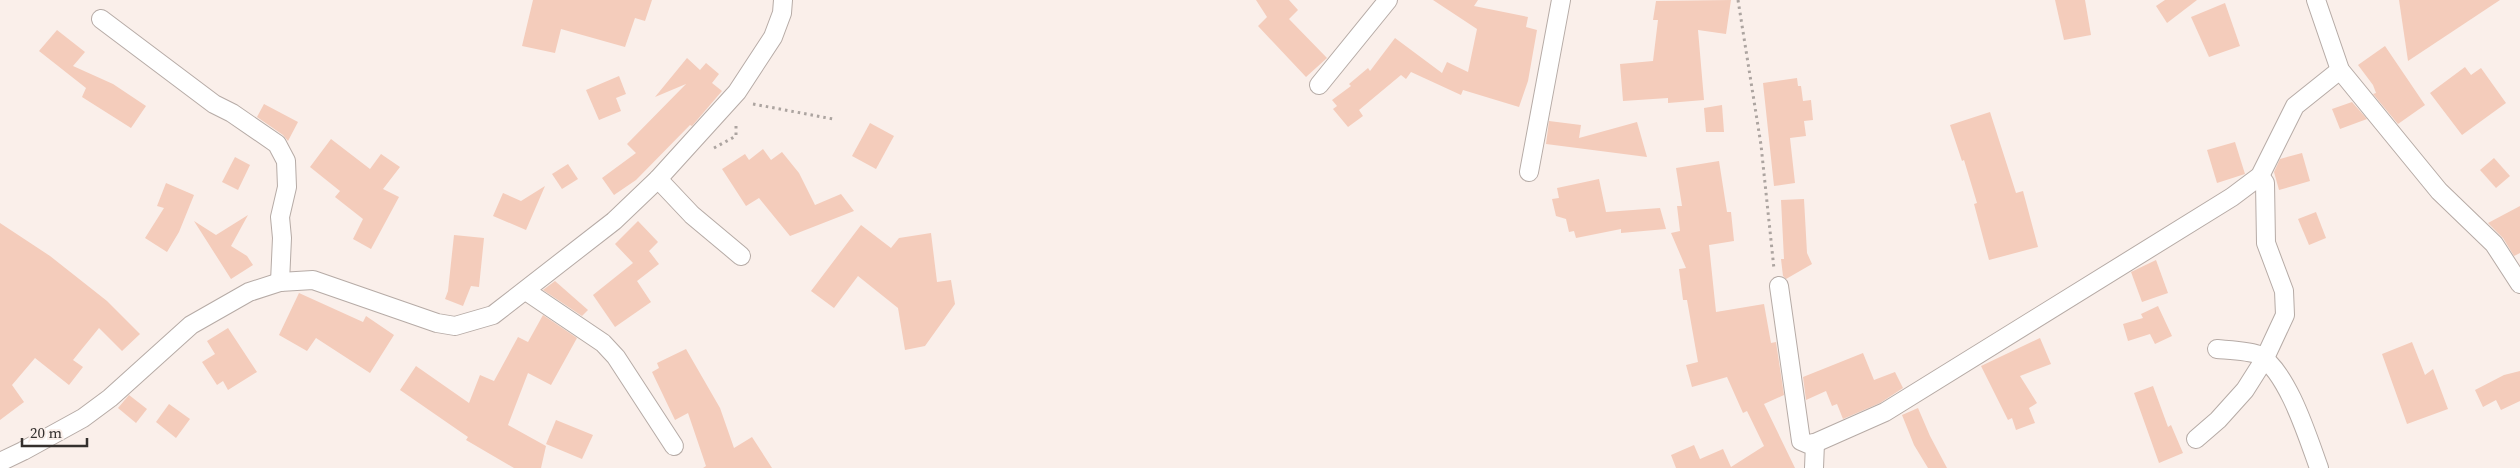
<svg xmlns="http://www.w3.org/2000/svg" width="2520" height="468" font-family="'Source Serif 4',serif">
<rect width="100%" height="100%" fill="#faefea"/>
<g fill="#f4ccbb">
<polygon points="533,0 652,0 645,21 635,18 625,47 561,29 555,53 522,46"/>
<polygon points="1256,0 1289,0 1298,10 1289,19 1327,58 1306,77 1258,26 1267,17"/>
<polygon points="1433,0 1478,0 1474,6 1528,17 1526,27 1537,30 1528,81 1519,107 1463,90 1461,95 1411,72 1406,79 1401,75 1359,110 1363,116 1348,127 1333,109 1337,106 1332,100 1351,86 1349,84 1368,68 1370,71 1395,38 1442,73 1447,62 1468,72 1477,29"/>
<polygon points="1731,0 1726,34 1698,30 1704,100 1668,103 1668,98 1623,101 1620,64 1653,61 1658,20 1653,20 1656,1"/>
<polygon points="2055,0 2085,0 2091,35 2064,40"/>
<polygon points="2165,0 2197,0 2167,23 2156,6"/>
<polygon points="2399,0 2500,0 2408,61"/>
<polygon points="2225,3 2240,46 2209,57 2191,17"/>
<polygon points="57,30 85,52 73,66 113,84 146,106 131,128 82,97 86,88 39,51"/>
<polygon points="2385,46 2425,105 2398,124 2373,94 2376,93 2373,85 2358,65"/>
<polygon points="687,58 700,70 706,63 719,74 712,83 722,91 692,126 690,125 636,180 614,195 602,178 636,153 627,144 686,84 655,97"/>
<polygon points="2465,67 2471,75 2481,68 2506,103 2462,135 2430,93"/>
<polygon points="619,76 626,94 616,98 621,111 599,120 586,90"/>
<polygon points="1797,78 1798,86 1801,86 1803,101 1811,100 1813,120 1804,121 1806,136 1790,138 1795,183 1774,186 1763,83"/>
<polygon points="2352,102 2367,119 2340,129 2332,109"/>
<polygon points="264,104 298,122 288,141 283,135 257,117"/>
<polygon points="1722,105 1724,132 1706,132 1704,108"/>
<polygon points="1990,112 2016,193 2023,191 2038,247 1989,260 1974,204 1977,203 1964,160 1962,161 1950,125"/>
<polygon points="1549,121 1581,125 1579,138 1637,122 1647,157 1546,144"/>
<polygon points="870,123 894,136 876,169 852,156"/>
<polygon points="331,139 370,169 381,154 400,167 383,189 399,197 371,249 353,239 363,219 335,197 340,191 310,167"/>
<polygon points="2235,142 2245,174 2217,183 2207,150"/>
<polygon points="763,149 771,160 782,152 799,173 815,205 841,194 854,211 790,236 759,198 746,206 722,169 745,154 749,160"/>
<polygon points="2302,153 2310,181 2279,190 2274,172 2280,159"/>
<polygon points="235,157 250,165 238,190 222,182"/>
<polygon points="2494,158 2510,176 2496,188 2480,170"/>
<polygon points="1719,161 1727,212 1731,212 1734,241 1709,245 1716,312 1764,304 1771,343 1776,342 1784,395 1764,404 1795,468 1676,468 1671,455 1694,445 1700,459 1723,449 1731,467 1764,446 1747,411 1743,413 1727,377 1692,387 1686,365 1698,362 1687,300 1683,300 1679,269 1686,268 1671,233 1680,231 1677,206 1682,206 1676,168"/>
<polygon points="568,164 578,179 562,189 552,174"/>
<polygon points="1599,179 1606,212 1660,208 1666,229 1621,233 1621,229 1576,238 1574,231 1569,232 1566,219 1556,216 1552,199 1559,198 1557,188"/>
<polygon points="166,183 194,195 179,232 167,252 145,238 164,208 157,206"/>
<polygon points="545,186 526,230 493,216 503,193 521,201"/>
<polygon points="1804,199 1807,253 1812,264 1786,279 1783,276 1781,259 1784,259 1781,200"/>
<polygon points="2520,206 2520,253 2514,256 2503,238 2488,223"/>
<polygon points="2316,212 2326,238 2309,245 2298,219"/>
<polygon points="248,215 231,246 247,256 253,265 231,279 194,221 216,235"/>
<polygon points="638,221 658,242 649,251 659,264 637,281 651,302 615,327 593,295 633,263 615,244"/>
<polygon points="0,223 50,256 107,301 140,334 122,351 99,328 73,360 83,367 69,385 35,358 12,385 24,402 0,420"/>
<polygon points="861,225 891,248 899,238 931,233 937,282 951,280 955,304 925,346 905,350 898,308 858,276 834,308 811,291"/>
<polygon points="454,235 484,238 479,287 471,286 463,306 445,299 448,291"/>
<polygon points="2156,260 2168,293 2142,302 2131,272"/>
<polygon points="555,281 588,310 582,316 543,290"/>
<polygon points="299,293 363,322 366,316 394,335 370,373 316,338 307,351 279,335"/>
<polygon points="2158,306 2172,336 2155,344 2150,334 2128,341 2123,324 2143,318 2141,314"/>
<polygon points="543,315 577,338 551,385 528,373 508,425 546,446 541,468 514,468 466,440 468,437 400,390 416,366 469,403 480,375 494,381 518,337 528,342"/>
<polygon points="228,328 257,372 228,390 223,381 217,385 202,362 215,354 207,341"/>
<polygon points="2040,338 2051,364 2020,376 2037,403 2029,408 2035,423 2016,430 2012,418 2008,420 1981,366"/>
<polygon points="2412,342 2425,375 2433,369 2448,409 2407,424 2382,354"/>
<polygon points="686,349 720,408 734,448 752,437 772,468 703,468 706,466 688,413 675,420 652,372 659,368 657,363"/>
<polygon points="1863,353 1874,380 1895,372 1903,388 1880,403 1843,419 1837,404 1832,406 1826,391 1806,400 1803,377"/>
<polygon points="2520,371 2520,401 2501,410 2496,400 2483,407 2475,390 2504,375"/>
<polygon points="2153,386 2168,427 2171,425 2183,453 2159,463 2134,393"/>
<polygon points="129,395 147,409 136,423 118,408"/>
<polygon points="169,404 190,419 176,438 156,422"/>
<polygon points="1918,408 1930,436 1947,468 1928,468 1914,445 1902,415"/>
<polygon points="556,420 593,435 582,459 546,444"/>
</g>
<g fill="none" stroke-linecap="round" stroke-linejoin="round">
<defs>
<g id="street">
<polyline points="2316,0 2340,70 2439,191 2494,244 2520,284"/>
<polyline points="101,19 214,104 232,113 277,144 286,161 287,187 280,217 282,238 280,282"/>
<polyline points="1319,85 1388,0"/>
<polyline points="1529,172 1561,0"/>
<polyline points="658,179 692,215 741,256"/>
<polyline points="1779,286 1801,441 1808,444 1815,443 1885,412 2232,197 2260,176 2295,106 2340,70"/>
<polyline points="526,291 603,343 616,357 674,446"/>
<path d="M2217,349C2227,350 2251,351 2259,355C2288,372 2308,438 2319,468"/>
<polyline points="2196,439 2218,420 2245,390 2264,360 2285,315 2284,291 2266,243 2265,183 2260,176"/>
<polyline points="0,462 23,451 83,418 110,398 191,325 249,292 280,282 313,280 437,323 455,326 493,315 614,221 658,179 737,92 773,37 782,13 783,0"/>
<polyline points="1814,468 1815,443"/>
</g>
</defs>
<use href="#street" stroke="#b6aba6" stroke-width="20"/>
<g stroke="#aca4a0" stroke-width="3" stroke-dasharray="2.5 4" stroke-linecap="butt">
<polyline points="1738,0 1761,145 1774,269"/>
<polyline points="753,104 833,119"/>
<polyline points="714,148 736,136 736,123"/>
</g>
<use href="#street" stroke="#fff" stroke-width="18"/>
</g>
<path d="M22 438v8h65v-8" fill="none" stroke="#34302e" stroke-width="2.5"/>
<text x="30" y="438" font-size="15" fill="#34302e" stroke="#faefea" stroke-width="4" paint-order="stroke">20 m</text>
</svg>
